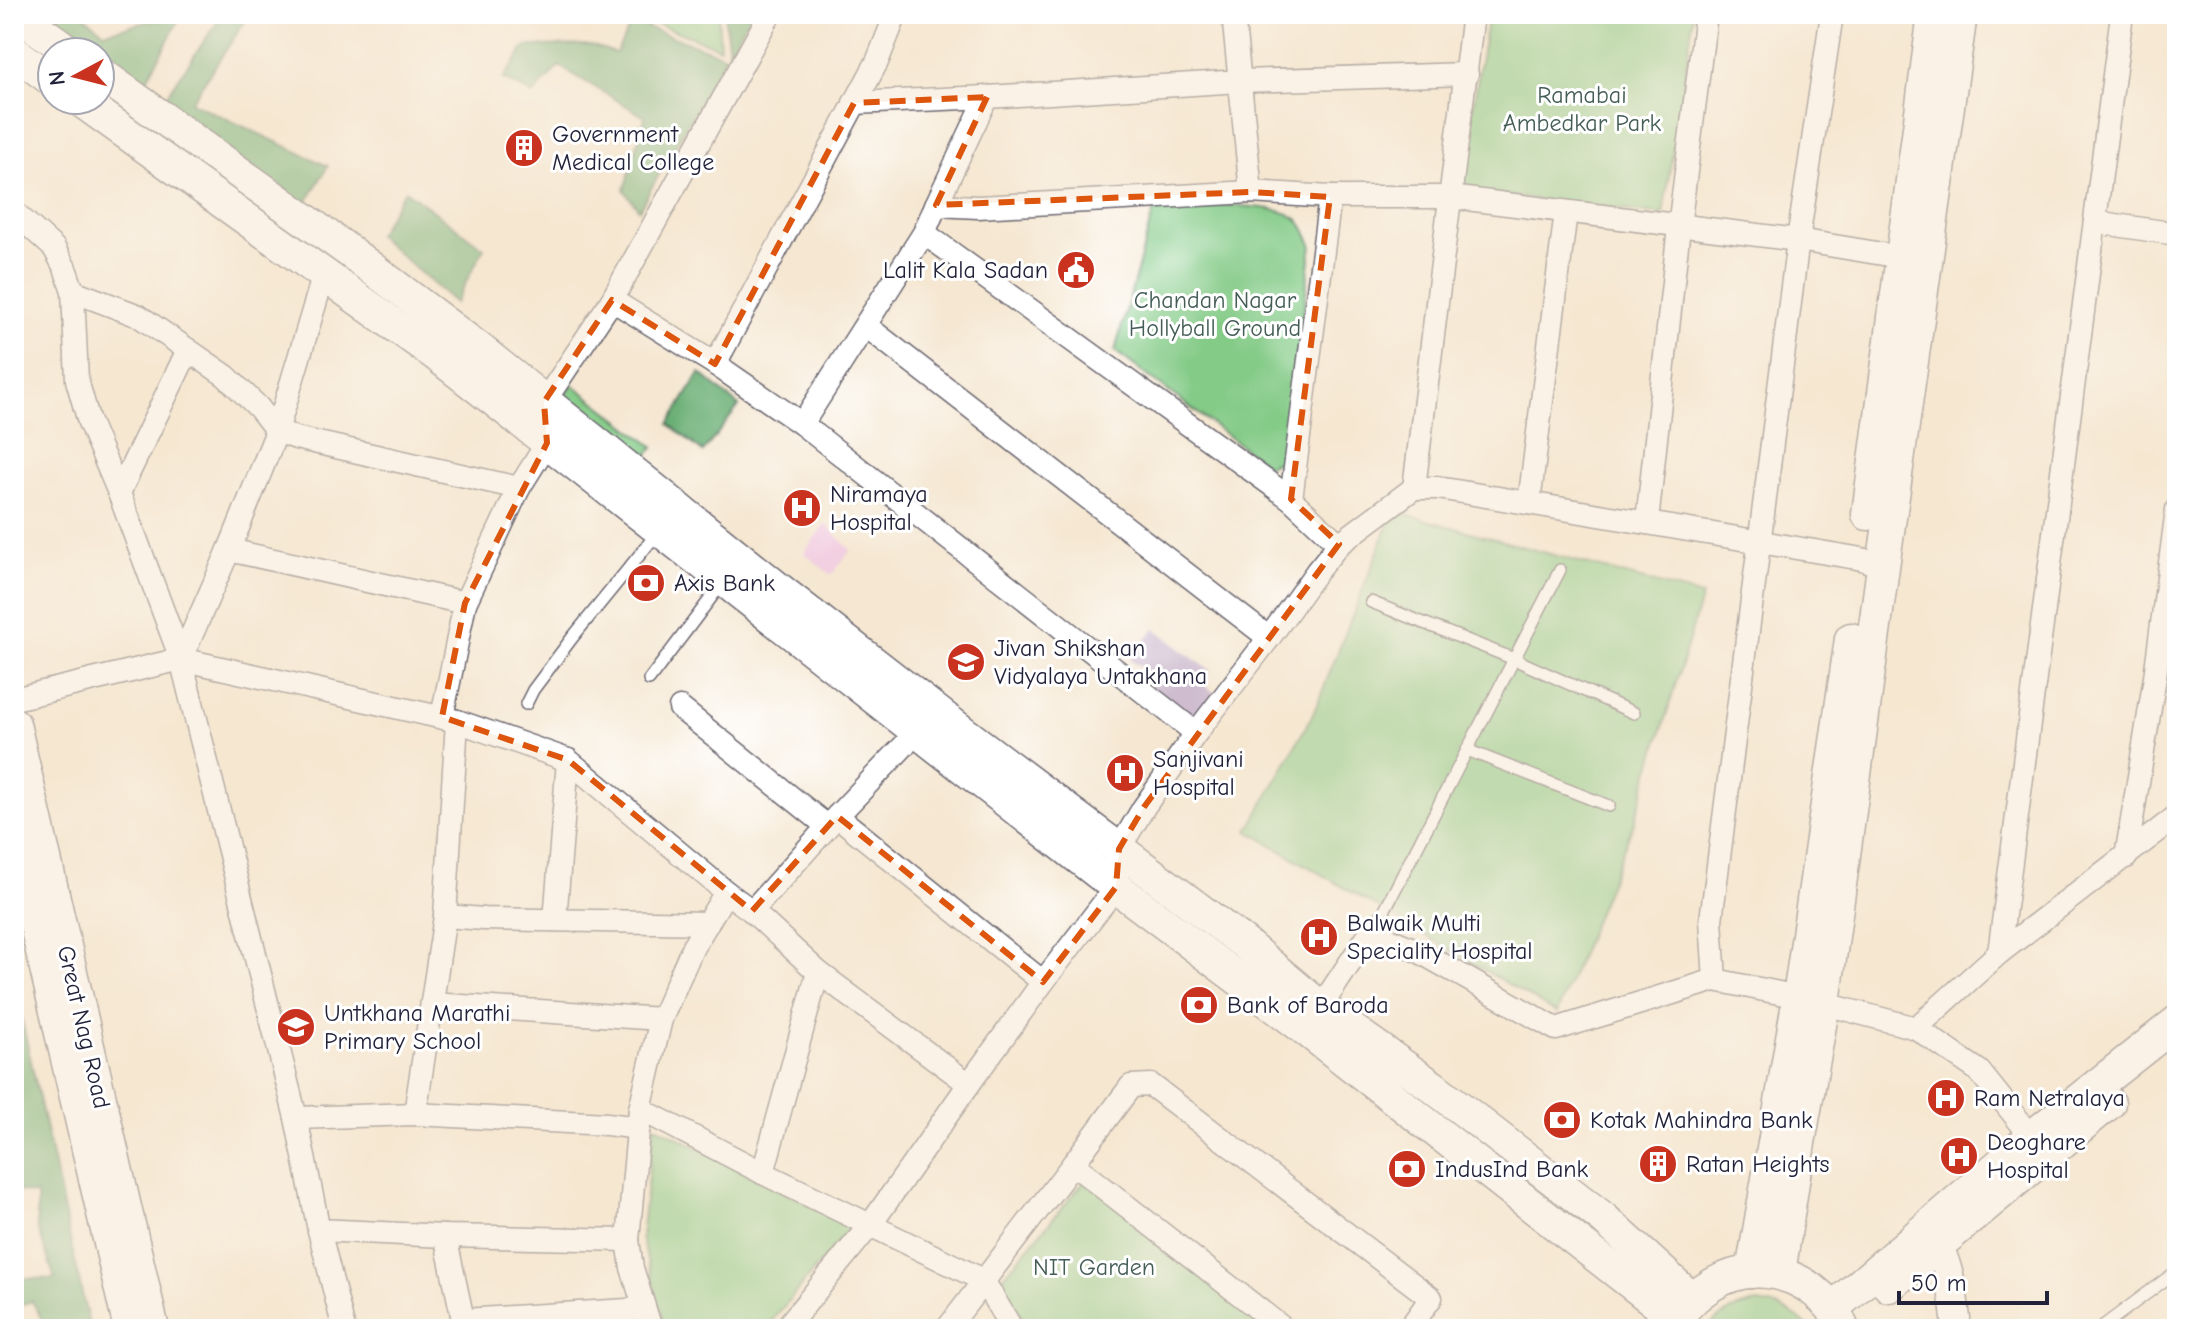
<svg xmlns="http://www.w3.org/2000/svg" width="2191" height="1343" font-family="'Comic Neue',sans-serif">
<rect width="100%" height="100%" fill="#fff"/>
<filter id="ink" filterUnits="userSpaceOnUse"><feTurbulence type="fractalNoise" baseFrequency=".0125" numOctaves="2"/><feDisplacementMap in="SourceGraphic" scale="16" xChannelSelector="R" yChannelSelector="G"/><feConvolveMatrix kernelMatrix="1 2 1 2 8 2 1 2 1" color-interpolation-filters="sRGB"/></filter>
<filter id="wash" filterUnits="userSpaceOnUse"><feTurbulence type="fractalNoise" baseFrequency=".006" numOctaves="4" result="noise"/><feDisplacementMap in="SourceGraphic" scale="32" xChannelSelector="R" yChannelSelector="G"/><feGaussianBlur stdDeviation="1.8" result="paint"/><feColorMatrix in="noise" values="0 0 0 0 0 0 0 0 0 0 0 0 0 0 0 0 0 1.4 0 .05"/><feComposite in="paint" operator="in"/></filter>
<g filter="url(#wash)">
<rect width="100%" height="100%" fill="#f5e7d1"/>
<polygon fill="#f2cfe1" points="825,524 851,550 831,575 804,553"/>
<polygon fill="#cfbdcf" points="1155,628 1184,652 1210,670 1205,685 1216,694 1193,723 1150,687 1156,677 1130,660"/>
<g fill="#84cb87" stroke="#537661" stroke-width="2">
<polygon points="631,14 718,14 720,48"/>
<polygon points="1488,14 1694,14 1663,215 1460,190"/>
<path d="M1155,206C1185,206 1281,200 1299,221C1305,227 1308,237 1312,244L1285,457L1268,466L1115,351Z"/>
<polygon points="572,384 654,447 641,462 561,402"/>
<polygon points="1394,511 1702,596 1634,823 1557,1013 1248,831 1314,712"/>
<polygon points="654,1125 851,1226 765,1329 665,1329 641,1237"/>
<polygon points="1088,1177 1271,1329 1029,1329 1000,1281"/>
<path d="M1757,1303C1780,1306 1794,1312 1810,1329H1707C1722,1313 1735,1307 1757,1303Z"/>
</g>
<g fill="#6baf74" stroke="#466858" stroke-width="2">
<polygon points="39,14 82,14 104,32 182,14 142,89 100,62 100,52 85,52"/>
<polygon points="223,14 250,14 191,102 328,166 305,205 159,106"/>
<polygon points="724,14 751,14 729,53"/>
<polygon points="632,22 726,56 639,210 624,190 645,117 559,66 533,95 503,79 526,46 590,45 616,53"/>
<polygon points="405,190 484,248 455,303 377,235"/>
<polygon points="700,373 739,406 703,452 669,424"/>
<polygon points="14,984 90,1329 47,1329 32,1301 14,1307 14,1278 55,1279 37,1226 37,1195 14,1190"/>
</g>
</g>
<g filter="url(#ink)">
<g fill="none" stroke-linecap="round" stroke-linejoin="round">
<defs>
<g id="service">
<polyline points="1371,602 1514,659 1634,713"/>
<polyline points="649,680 723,582"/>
<polyline points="526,704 533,690 572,638 659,531"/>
<polyline points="1467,750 1609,806"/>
<polyline points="1371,931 1384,911 1560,570"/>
<polyline points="2099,1329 2177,1271"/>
</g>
<g id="minor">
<polyline points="1233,14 1251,192"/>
<polyline points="1832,14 1798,240 1711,920 1715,980 1799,997 1916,1028 1979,1071 2040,1147"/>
<polyline points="987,97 1241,81 1467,74"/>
<polyline points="854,103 987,97 936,205"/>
<polyline points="1330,197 1291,499 1339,544"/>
<polyline points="14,212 54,248 65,268 73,291 77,380 89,422 119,493 181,659 296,1118 319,1230 344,1329"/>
<polyline points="2095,222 2177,234"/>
<polyline points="924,233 1291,499"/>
<polyline points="73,291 139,316 226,376 258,407 277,431 296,438 519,488"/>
<polyline points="612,300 715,364 802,424 1196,733"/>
<polyline points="866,326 1269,638"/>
<polyline points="715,364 877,62 896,14"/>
<polyline points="802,424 924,233 936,205 978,207 1251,192 1330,197 1450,197 1798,240 1913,259"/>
<polyline points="1414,488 1473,14"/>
<polyline points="119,493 188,350"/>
<polyline points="1529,503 1566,212"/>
<polyline points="1647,522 1679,227 1706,14"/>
<polyline points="229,550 465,603"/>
<polyline points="181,659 229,550 277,431 324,274"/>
<polyline points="14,699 181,659 457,721 568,760 726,892 752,911 818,972 969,1084"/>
<polyline points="680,708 827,826"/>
<polyline points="442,717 465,603 519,488 547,443 544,402 612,300 770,14"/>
<polyline points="837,816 1043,982"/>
<polyline points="2126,857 2155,677 2177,509"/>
<polyline points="752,911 837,816 918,731"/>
<polyline points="445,916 484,919 708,923"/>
<polyline points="555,920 568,760"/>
<polyline points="1999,953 2122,14"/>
<polyline points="432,1004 661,1019"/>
<polyline points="1314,1017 1371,931 1420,952 1556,1029 1715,980"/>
<polyline points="1916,1028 1999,953 2177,816"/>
<polyline points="640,1109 763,1173 983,1280 1012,1329"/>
<polyline points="415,1114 445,916 457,721"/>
<polyline points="296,1118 415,1114 607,1124 639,1128"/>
<polyline points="1073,1164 1131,1086 1151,1085 1431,1298 1409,1329"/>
<polyline points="763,1173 818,972"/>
<polyline points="319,1230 445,1236 628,1240"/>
<polyline points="445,1236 465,1329"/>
<polyline points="463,1320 644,1309"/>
<polyline points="651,1329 632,1268 628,1240 640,1109 661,1019 693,947 726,892"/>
<polyline points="785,1329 871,1224 969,1084 1043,982 1116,887 1119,849 1144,807 1196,733 1269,638 1317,571 1339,544 1414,488 1438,488 1862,559 1883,567"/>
<polyline points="947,1329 1073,1164 1284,1329"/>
</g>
<path id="tertiary" d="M1930,1226C1949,1265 1953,1286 1957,1329"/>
<g id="secondary">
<polyline points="17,14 70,52"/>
<polyline points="14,52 52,80"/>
<polyline points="100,73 346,249 478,348 785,594 955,726 1244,943 1320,1007 1432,1086 1603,1218 1692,1299"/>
<polyline points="80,100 435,354 1116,887 1305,1029 1677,1319"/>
<polyline points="1868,514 1934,14"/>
<polyline points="14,724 153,1329"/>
<polyline points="14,831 130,1329"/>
<polyline points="1752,1272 1799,997 1851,639"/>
<polyline points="1779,1273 1799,1143 1824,1003 1883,567 1961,14"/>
<polyline points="1889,1286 2109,1103"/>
<polyline points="1833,1308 2033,1136 2177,1022"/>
<path d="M1679,1315C1719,1262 1786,1255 1831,1307C1836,1313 1840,1322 1843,1329"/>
</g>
</defs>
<use href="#service" stroke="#6c6770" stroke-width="14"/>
<use href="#minor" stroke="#6c6770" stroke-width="25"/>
<use href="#tertiary" stroke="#6c6770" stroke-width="31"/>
<use href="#secondary" stroke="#6c6770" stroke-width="35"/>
<use href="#service" stroke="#fff" stroke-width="11"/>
<use href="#minor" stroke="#fff" stroke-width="22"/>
<use href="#tertiary" stroke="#fff" stroke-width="28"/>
<use href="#secondary" stroke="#fff" stroke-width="32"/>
</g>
</g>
<path d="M0 0H2191V1343H0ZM987,97L936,205L1251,192L1330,197L1291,499L1339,544L1144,807L1119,849L1116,887L1043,982L837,816L752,911L568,760L442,717L465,603L547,443L544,402L612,300L715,364L854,103Z" fill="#f5e7d1" fill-opacity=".55" fill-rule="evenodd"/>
<path fill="none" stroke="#de560e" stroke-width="6" stroke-dasharray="16 10" stroke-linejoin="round" d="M987,97L936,205L1251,192L1330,197L1291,499L1339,544L1144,807L1119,849L1116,887L1043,982L837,816L752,911L568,760L442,717L465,603L547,443L544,402L612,300L715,364L854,103Z"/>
<defs>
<symbol id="building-disc" viewBox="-11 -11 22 22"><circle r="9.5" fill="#c8321e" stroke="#fff"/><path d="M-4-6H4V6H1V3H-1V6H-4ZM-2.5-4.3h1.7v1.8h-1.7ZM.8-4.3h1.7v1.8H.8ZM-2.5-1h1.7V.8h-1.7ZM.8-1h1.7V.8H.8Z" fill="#fff"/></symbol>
<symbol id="civic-disc" viewBox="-11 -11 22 22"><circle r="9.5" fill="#c8321e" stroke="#fff"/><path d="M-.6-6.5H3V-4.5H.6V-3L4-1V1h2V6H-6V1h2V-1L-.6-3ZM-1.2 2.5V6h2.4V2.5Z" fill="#fff"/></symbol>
<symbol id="hospital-disc" viewBox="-11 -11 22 22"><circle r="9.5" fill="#c8321e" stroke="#fff"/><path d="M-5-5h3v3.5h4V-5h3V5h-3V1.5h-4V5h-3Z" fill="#fff"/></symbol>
<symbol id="bank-disc" viewBox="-11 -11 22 22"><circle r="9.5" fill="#c8321e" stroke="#fff"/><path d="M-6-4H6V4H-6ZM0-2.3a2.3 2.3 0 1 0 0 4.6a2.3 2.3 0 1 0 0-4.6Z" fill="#fff"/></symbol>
<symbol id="school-disc" viewBox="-11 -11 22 22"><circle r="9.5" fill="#c8321e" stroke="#fff"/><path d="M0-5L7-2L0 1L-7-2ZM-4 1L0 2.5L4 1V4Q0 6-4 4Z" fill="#fff"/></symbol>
</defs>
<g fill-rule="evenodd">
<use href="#building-disc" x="502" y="126" width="44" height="44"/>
<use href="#civic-disc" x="1054" y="248" width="44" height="44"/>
<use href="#hospital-disc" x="780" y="486" width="44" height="44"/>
<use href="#bank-disc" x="624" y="561" width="44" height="44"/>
<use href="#school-disc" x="944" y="640" width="44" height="44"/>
<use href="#hospital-disc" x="1103" y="751" width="44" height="44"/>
<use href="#hospital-disc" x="1297" y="915" width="44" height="44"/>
<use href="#bank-disc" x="1177" y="983" width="44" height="44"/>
<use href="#school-disc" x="274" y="1005" width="44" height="44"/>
<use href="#hospital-disc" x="1924" y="1076" width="44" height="44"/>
<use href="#bank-disc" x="1540" y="1098" width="44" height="44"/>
<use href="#hospital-disc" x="1937" y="1134" width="44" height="44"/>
<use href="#building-disc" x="1636" y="1142" width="44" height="44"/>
<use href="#bank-disc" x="1385" y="1147" width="44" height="44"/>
</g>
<g text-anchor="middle" stroke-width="6" stroke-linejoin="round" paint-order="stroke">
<g font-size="24" fill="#445d56" stroke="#fff">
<text x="1582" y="103">Ramabai<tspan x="1582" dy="28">Ambedkar Park</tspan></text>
<text x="1215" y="308">Chandan Nagar<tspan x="1215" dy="28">Hollyball Ground</tspan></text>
<text x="1094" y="1275">NIT Garden</text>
</g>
<g font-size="24" fill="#22223b" stroke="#fff" text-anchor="start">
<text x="552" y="142">Government<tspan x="552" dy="28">Medical College</tspan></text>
<text x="1048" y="278" text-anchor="end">Lalit Kala Sadan</text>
<text x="830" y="502">Niramaya<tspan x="830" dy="28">Hospital</tspan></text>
<text x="674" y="591">Axis Bank</text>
<text x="994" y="656">Jivan Shikshan<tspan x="994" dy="28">Vidyalaya Untakhana</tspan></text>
<text x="1153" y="767">Sanjivani<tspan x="1153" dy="28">Hospital</tspan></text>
<text x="1347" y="931">Balwaik Multi<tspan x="1347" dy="28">Speciality Hospital</tspan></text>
<text x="1227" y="1013">Bank of Baroda</text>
<text x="324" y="1021">Untkhana Marathi<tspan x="324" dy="28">Primary School</tspan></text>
<text x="1974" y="1106">Ram Netralaya</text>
<text x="1590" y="1128">Kotak Mahindra Bank</text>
<text x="1987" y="1150">Deoghare<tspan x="1987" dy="28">Hospital</tspan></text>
<text x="1686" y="1172">Ratan Heights</text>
<text x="1435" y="1177">IndusInd Bank</text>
</g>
<g font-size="24" fill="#22223b" stroke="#fff">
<text transform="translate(84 1027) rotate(77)" y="8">Great Nag Road</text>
</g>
</g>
<rect width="2191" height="1343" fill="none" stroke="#fff" stroke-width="48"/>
<g transform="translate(76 76) rotate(263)"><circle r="38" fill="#ffffff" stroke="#a7a7b1" stroke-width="2"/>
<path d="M0-6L14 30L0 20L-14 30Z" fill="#c8321e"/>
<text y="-12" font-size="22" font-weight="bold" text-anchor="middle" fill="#22223b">N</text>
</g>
<path d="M1899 1291v12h148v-12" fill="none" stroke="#22223b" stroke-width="4"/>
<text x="1911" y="1291" font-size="24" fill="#22223b" stroke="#ffffff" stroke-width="6" paint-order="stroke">50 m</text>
</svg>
